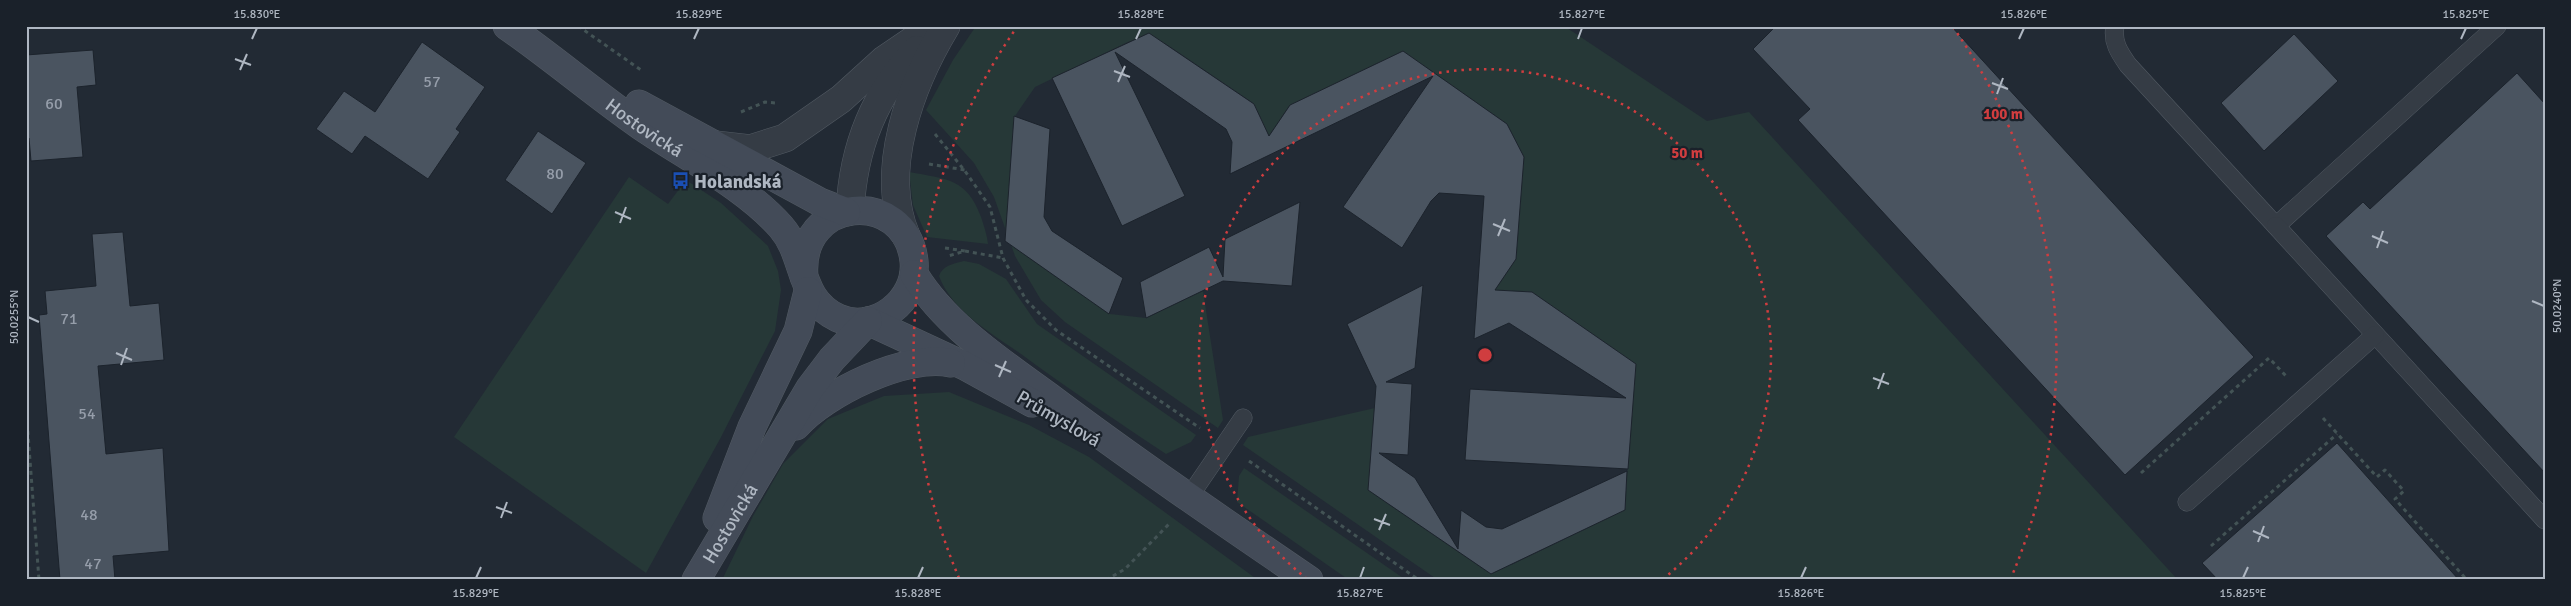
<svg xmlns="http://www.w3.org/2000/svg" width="2571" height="606" font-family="Signika,sans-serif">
<rect width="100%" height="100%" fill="#222a34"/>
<g fill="#263837">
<polygon points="976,26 1564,26 1707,121 1749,112 2178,580 1438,580 1243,445 1248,437 1375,408 1370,471 1387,503 1475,563 1511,565 1606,519 1626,490 1634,385 1495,290 1515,260 1524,157 1507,124 1420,63 1384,60 1289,106 1269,136 1253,103 1166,44 1130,41 1035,87 1015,116 1023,253 1110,314 1146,318 1203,291 1223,420 1218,428 1065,322 1041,300 1015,256 994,197 974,163 926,110 953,60"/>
<path d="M909,172C946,179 967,178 981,217C984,226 987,235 988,244L927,237L913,205Z"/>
<polygon points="629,177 668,204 686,180 721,203 768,246 778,271 781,290 775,331 720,439 646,573 454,437"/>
<path d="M964,261L979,264L1006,279L1037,324L1196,435L1191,442L1166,454C1117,421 1068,389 1021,354C991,333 952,311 939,276C943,265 953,264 964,261Z"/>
<polygon points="949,392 1029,425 1089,457 1258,580 722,580 753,516 783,464 828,419 884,396"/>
<polygon points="1244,468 1406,580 1349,580 1237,502 1239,476"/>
</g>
<g fill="#4a5460" stroke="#1c232c">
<polygon points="1776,26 1951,26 2254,357 2125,475 1798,120 1810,109 1753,49"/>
<polygon points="1149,33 1254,104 1269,136 1290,105 1403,51 1507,124 1524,157 1516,259 1495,290 1532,292 1636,364 1628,469 1465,460 1470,389 1626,398 1509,323 1474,339 1484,196 1439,193 1431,201 1402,248 1343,207 1433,76 1230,174 1232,142 1226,129 1115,52 1185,196 1122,226 1052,78"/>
<polygon points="2294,34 2338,81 2264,151 2221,103"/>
<polygon points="422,42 485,87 456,129 460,132 428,179 365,136 352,154 316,129 344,91 375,112"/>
<polygon points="93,50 96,85 77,87 83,157 31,161 29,138 26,138 26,55"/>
<polygon points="2517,73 2545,104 2545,473 2326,236 2363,202 2370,209"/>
<polygon points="1014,116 1050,129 1044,217 1052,231 1123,278 1109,314 1005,241"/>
<polygon points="538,131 586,163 552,214 505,180"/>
<polygon points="1300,202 1292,286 1223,281 1146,318 1140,282 1209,247 1223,277 1225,239"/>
<polygon points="123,232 130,306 159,303 164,360 98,366 106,454 163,448 169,551 113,556 115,580 60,580 39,315 47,314 45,291 96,286 92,234"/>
<polygon points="1423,285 1415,368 1386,382 1412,384 1408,455 1379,453 1415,478 1458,549 1461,510 1486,527 1502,529 1627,471 1625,510 1491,574 1368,490 1376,386 1347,324"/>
<polygon points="2337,443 2377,488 2459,580 2218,580 2202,563"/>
</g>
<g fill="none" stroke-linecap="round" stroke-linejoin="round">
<defs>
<g id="lane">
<path d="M2115,26C2112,42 2119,52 2128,65L2276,226L2497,26"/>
<polyline points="2276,226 2545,520"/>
<polyline points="1189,497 1243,418"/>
<polyline points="2187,502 2375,335"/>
</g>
<g id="street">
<polyline points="715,145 750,149 785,138 841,99 884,60 934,26"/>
<path d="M850,211C853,149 873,95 917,50"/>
<path d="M906,236C878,170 911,84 946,26"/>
</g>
<g id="secondary">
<path id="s1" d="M507,26C553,58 595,94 641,126C685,156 746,187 781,227C807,257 797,299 838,318C874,334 918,301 914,261C906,188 797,195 804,277"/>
<polyline points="639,104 820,202 846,212"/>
<path d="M914,274C945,325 1000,361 1048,396C1133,460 1221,520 1309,580"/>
<polyline points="868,321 965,366 1032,403"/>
<path d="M796,426C825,393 907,353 951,363"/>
<polyline points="717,518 752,427 798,331 808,291"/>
<path id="s2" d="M696,580L810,388L832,359L868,321"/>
</g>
</defs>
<use href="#lane" stroke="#525a63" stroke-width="19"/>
<use href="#street" stroke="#525a63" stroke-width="29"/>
<use href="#secondary" stroke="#525a63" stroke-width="29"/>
<g stroke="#435355" stroke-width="3" stroke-dasharray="4 4" stroke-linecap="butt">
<polyline points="578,26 641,70"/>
<polyline points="741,112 765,102 775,103"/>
<polyline points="935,134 965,171 990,207 1003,258 1026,300 1056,330 1200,428"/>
<polyline points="929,164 965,170"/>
<polyline points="945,248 965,251 948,256"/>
<polyline points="965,251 1003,258"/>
<polyline points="26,407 39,580"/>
<polyline points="2323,418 2377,477 2385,470 2404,491 2395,499 2467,580"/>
<polyline points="1249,461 1419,580"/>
<polyline points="2141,473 2269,358 2286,376"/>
<polyline points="2211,546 2337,434"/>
<polyline points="1106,580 1125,569 1169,524"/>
</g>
<use href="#lane" stroke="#353c45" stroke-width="18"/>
<use href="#street" stroke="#353c45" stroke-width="28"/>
<use href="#secondary" stroke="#434b58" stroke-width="28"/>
</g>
<path fill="none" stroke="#afb7c2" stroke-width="2" d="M252,39L257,28M694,39L699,28M1136,39L1141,28M1578,39L1582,28M2019,39L2024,28M2461,39L2466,28M235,59L251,65M240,70L247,54M1114,71L1130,77M1118,82L1125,66M1992,83L2008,89M1997,94L2003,78M615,212L631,219M620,223L626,207M1493,224L1510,231M1498,236L1505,219M2372,236L2388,243M2377,248L2383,231M2532,301L2544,306M28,317L39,322M116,353L132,360M121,365L127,348M995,365L1011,372M999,377L1006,361M1873,378L1889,384M1878,389L1884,373M496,507L512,513M501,518L507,502M1374,519L1390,525M1379,530L1386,514M2253,531L2269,538M2258,542L2264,526M476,578L481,567M918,578L923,567M1360,578L1364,567M1801,578L1806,567M2243,578L2248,567"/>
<g fill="none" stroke="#d03d3f" stroke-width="2.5" stroke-dasharray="2.5 5">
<path d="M1307 579A286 286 0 1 1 1663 579"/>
<path d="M959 578A571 571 0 0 1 1017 27M1953 27A571 571 0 0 1 2011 578"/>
</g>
<defs>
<symbol id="bus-bare" viewBox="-9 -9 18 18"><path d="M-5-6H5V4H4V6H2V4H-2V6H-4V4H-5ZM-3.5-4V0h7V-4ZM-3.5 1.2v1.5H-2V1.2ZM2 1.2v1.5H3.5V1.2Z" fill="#1a4fb4" stroke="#1a212a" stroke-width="2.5" paint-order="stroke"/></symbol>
</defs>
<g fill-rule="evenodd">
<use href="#bus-bare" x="668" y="168" width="25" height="25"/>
</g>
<g text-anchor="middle" stroke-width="4.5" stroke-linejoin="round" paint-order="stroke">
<g font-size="16" fill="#969eaa">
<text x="432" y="87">57</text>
<text x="54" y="109">60</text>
<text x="555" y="179">80</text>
<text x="69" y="324">71</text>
<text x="87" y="419">54</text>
<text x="89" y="520">48</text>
<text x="93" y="569">47</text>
</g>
<g font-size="19" fill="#afb7c2" stroke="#1a212a">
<text dy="7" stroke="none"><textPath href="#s1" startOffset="171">Hostovická</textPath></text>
<text transform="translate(1059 418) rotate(30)" y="7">Průmyslová</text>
<text dy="7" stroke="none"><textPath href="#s2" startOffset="66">Hostovická</textPath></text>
</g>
<g font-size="19" font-weight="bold" fill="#afb7c2" stroke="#1a212a" text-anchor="start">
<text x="694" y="188">Holandská</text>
</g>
</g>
<circle cx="1485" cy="355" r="8" fill="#d03d3f" stroke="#1a212a" stroke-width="2.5"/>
<g font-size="15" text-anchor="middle" font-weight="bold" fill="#d03d3f" stroke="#1a212a" stroke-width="4.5" stroke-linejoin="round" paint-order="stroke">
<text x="2003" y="119">100 m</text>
<text x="1687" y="158">50 m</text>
</g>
<rect width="2571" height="606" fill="none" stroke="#1a212a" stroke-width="55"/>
<rect x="28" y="28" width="2516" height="550" fill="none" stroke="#afb7c2" stroke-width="2"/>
<g font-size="12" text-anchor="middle" fill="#afb7c2">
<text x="257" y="18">15.830°E</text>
<text x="699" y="18">15.829°E</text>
<text x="1141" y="18">15.828°E</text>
<text x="1582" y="18">15.827°E</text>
<text x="2024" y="18">15.826°E</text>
<text x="2466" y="18">15.825°E</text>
<text transform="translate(2557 306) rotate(-90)" y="4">50.0240°N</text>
<text transform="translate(14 317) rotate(-90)" y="4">50.0255°N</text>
<text x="476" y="597">15.829°E</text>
<text x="918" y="597">15.828°E</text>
<text x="1360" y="597">15.827°E</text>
<text x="1801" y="597">15.826°E</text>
<text x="2243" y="597">15.825°E</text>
</g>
</svg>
